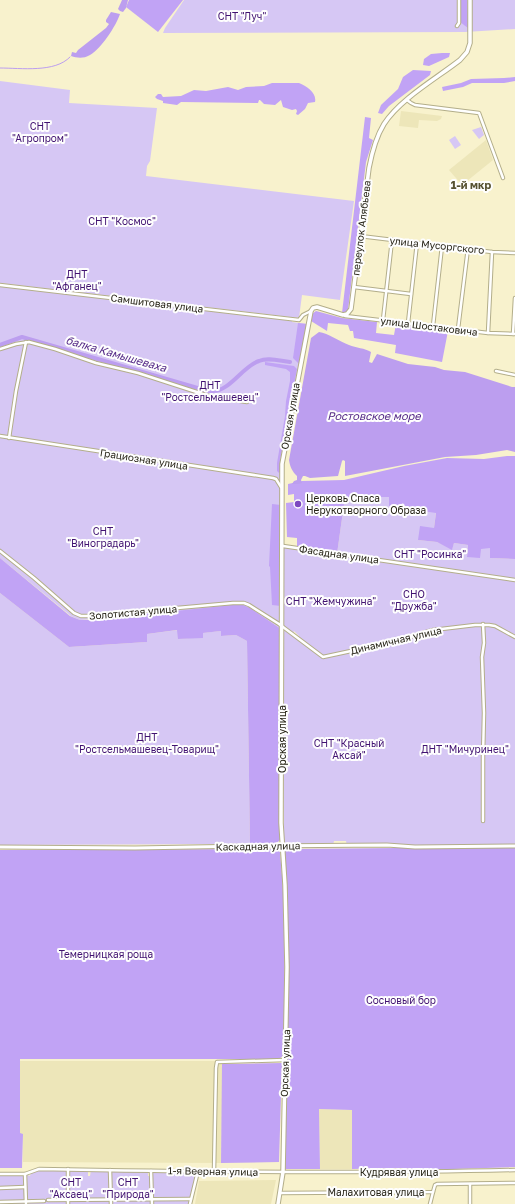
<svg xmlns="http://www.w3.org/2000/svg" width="515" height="1204" font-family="'Golos Text',sans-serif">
<rect width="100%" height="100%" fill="#f8f2cd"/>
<g fill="#ede6b9">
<polygon points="401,111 442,116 441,119 437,121 419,120 418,128 399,126"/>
<polygon points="486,140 493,160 462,185 449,170"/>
<polygon points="20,1061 223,1061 221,1163 23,1162 23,1134 20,1134"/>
<polygon points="319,1109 352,1110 352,1169 320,1169"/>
<polygon points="276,1180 271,1204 195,1204 199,1181"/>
</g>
<g fill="#d6c7f4">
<polygon points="184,0 515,0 515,29 465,32 163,33 165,28"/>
<polygon points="0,81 70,90 69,103 157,108 150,161 147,166 146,176 354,201 340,300 302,295 299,318 0,283"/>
<polygon points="481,127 484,135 479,139 472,130"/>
<polygon points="455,136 461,145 455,149 449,140"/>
<polygon points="0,286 285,320 292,321 292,322 307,324 281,461 281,629 252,609 80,620 71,616 0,558"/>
<polygon points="345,497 389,497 389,506 436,512 434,528 418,540 437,542 452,549 454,543 468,545 467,557 481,548 490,548 490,558 515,559 515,846 347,846 346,841 334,841 333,845 285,845 284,843 282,629 297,639 299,636 294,631 293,634 286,629 286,627 284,626 283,546 337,554"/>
<polygon points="0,593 69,647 147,642 147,634 178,630 178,639 203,637 202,633 221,631 221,636 236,635 247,641 250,844 0,845"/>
<polygon points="37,1170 88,1171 88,1176 90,1176 91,1170 148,1171 148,1176 151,1176 151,1171 197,1172 191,1204 0,1204 0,1174 25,1174 30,1176 31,1172"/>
</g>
<g fill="#c1a3f5">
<polygon points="129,0 183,0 158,32 126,7"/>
<polygon points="460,0 467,0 468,28 460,22"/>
<polygon points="442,53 450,53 449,57 429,66 423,65 424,59 431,54"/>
<polygon points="413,70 431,71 430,75 389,106 382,114 378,113 381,105 398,89 403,77"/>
<polygon points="515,77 515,81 504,83 472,83 463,87 443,91 442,87 461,83 471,79 504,78"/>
<path d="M272,83H299C307,86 317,93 315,102L308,103L305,109L298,115L296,114L297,111L296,109L292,110L283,107L281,100L275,105L264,104L260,100H259L258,103L181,102L177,105L163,103V101L157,99L155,97L158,94H161L163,97L181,96L194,90L206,91L228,87L238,90L246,87L264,86Z"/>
<polygon points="365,117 371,118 369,138 373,140 366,162 348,310 345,313 342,313"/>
<polygon points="316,311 342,318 377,322 376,333 394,335 396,324 448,331 442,362 395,353 396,345 354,338 353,331 350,331 348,325 328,323 327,331 311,321 312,314"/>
<polygon points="298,323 307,324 299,364 293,358"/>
<polygon points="265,362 294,366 297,369 280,461 280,472 279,473 277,471 277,463 285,416 286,401 290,381 290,372 286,369 265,365"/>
<polygon points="507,456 515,456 515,559 490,558 490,548 481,549 480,558 467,557 468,545 454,543 452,550 437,542 418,540 420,526 434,528 436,513 389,506 389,497 345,497 337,554 297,548 297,538 287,537 286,503 294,502 294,494 288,495 288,484 302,481 344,480 404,466 447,458 484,459"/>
<polygon points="272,504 281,505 281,606 272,605 270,567 269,566"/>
<path d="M0,558L70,616L80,620H92L241,604L252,609L281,629V839C274,848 260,844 250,844L247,641L236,635L221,636V631L203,633V638L178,639L177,630L147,634V642L69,647L0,593Z"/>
<polygon points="515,847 515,1167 421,1170 404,1168 352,1169 352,1110 319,1109 320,1169 285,1169 288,940 288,900 284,852 286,849"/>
<path d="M276,849L280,852C287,920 284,988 284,1055L279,1059H20V1133L23,1134L22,1168H0V850Z"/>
<polygon points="282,1063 279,1162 221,1163 222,1064"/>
</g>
<g fill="#bc9eef">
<polygon points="122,0 128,0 126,8 123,12 120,11 118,9"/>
<path d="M111,12L120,14C116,26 101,49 90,55C83,59 77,58 71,56L72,52L76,53L78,50L106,28L109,24L106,22V20Z"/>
<path d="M319,332C328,333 340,342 349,345C356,348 365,348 371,352L369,362L372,363L377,354L408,364L435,367L444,370L465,372L512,387H515V452L507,450L476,455L445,457L345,476V461L343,460L342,461L338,476L310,478L305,476H303L301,480L302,483L298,484H292L294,481L297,480V476C292,471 290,467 289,460L311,338Z"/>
</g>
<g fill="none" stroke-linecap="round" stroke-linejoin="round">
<path stroke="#bc9eef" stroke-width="1" d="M0,68C21,68 55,73 70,57"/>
<path stroke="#bc9eef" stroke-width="4" d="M0,345L22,337L201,389C205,390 209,392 213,391C230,391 243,366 259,361C268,357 280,361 290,362"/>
<defs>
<g id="minor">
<polyline points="457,26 459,23 459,0"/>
<polyline points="407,100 411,103 415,105 479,113 503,178"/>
<polyline points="360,236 492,252 515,253"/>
<polyline points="0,285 299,320 303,315 311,311"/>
<polyline points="354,287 411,294"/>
<polyline points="345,316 488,333 515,334"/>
<polyline points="383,320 392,240"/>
<polyline points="408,323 417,243"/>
<polyline points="433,326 442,246"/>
<polyline points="458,329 468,248"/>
<polyline points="488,333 492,252"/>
<polyline points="513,334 515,298"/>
<polyline points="0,349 16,344 29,342 55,349 96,363 138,373 209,396 247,402"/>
<polyline points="496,371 515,375"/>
<polyline points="0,436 273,478 276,479 281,487"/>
<polyline points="9,438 16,391 26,342"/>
<polyline points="283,546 515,580"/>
<polyline points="0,551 34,578 74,613 81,616 88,616 233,603 244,603 249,605 279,624 323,657 393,642 433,630 475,625 489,625 495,626 515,637"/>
<polyline points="483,624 484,643 482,657 484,713 483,757 483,821"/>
<polyline points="68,1169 68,1204"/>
<polyline points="110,1170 111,1204"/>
<polyline points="151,1171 152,1204"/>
<polyline points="214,1171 216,1068 217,1062 285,1060"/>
<path d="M0,1174H25L39,1169C198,1172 356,1174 515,1170"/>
<polyline points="25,1174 26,1204"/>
<polyline points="0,1188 25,1187"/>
<polyline points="280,1193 433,1192 435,1185 437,1184 515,1183"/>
<polyline points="48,1200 191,1199"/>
<polyline points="0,1202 44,1201"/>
<polyline points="190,1204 198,1171"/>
<polyline points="430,1204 433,1192"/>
<polyline points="470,1204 470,1184"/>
</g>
<polyline id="tertiary" points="0,847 135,848 249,846 387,845 415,847 515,846"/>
<path id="secondary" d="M278,1204L283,1172L287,967L285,885L281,823L282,464L311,311L313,308L317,307L343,315L347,314L351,309L369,168C372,152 376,137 384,124C400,99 437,78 460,60L467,52L470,43V0"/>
</defs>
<use href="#minor" stroke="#b3ae8a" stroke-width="4.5"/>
<use href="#tertiary" stroke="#b3ae8a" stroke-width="5"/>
<use href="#secondary" stroke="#b3ae8a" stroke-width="5.5"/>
<use href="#minor" stroke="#fff" stroke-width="2.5"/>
<use href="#tertiary" stroke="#fff" stroke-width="3"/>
<use href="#secondary" stroke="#fff" stroke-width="3.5"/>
</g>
<circle fill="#7d49c0" stroke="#fefefe" stroke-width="1.5" cx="298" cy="504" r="4"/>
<g text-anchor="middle" stroke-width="4" stroke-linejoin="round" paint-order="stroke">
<g font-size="10" fill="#411271" stroke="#fefefe">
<text x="242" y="20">СНТ "Луч"</text>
<text x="40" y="130">СНТ<tspan x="40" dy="12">"Агропром"</tspan></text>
<text x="122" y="225">СНТ "Космос"</text>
<text x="77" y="278">ДНТ<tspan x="77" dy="12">"Афганец"</tspan></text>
<text x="210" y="389">ДНТ<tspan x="210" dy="12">"Ростсельмашевец"</tspan></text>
<text x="103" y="535">СНТ<tspan x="103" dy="12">"Виноградарь"</tspan></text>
<text x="430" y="558">СНТ "Росинка"</text>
<text x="414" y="598">СНО<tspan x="414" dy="12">"Дружба"</tspan></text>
<text x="331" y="605">СНТ "Жемчужина"</text>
<text x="147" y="741">ДНТ<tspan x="147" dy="12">"Ростсельмашевец-Товарищ"</tspan></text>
<text x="349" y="747">СНТ "Красный<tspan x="349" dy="12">Аксай"</tspan></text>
<text x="465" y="753">ДНТ "Мичуринец"</text>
<text x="106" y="958">Темерницкая роща</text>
<text x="401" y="1004">Сосновый бор</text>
<text x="71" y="1186">СНТ<tspan x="71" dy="12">"Аксаец"</tspan></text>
<text x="128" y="1186">СНТ<tspan x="128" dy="12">"Природа"</tspan></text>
</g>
<g font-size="10" fill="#272417" stroke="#fefefe">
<text transform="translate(361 228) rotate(-83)" y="4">переулок Алябьева</text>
<text transform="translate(437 245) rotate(6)" y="4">улица Мусоргского</text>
<text transform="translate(157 303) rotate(7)" y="4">Самшитовая улица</text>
<text transform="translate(429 326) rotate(7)" y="4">улица Шостаковича</text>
<text transform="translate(290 416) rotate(-80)" y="4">Орская улица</text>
<text transform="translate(144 459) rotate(9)" y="4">Грациозная улица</text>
<text transform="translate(339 554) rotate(8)" y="4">Фасадная улица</text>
<text transform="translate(133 612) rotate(-5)" y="4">Золотистая улица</text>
<text transform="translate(396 640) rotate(-13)" y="4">Динамичная улица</text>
<text transform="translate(282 739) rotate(-90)" y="4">Орская улица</text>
<text transform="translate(258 846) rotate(-1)" y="4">Каскадная улица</text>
<text transform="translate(285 1063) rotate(-88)" y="4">Орская улица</text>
<text transform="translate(213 1171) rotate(1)" y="4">1-я Веерная улица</text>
<text x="399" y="1176">Кудрявая улица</text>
<text x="376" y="1196">Малахитовая улица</text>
</g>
<g font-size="10" fill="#272417" stroke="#fefefe" text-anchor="start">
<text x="306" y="502">Церковь Спаса<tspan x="306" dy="12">Нерукотворного Образа</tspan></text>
</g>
<g font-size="11" font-weight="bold" fill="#575232" stroke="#fefefe">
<text x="471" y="189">1-й мкр</text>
</g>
<g font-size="11" font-style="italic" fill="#552a87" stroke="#fefefe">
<text transform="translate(116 354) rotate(16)" y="4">балка Камышеваха</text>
<text x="374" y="420">Ростовское море</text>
</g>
</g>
</svg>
